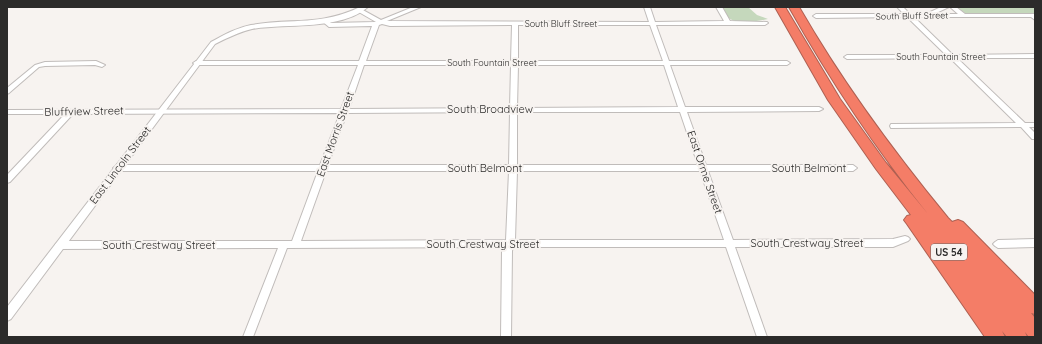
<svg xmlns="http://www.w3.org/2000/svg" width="1042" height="344" font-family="Quicksand,sans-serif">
<rect width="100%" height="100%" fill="#f7f3f0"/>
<g fill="#c5d8bc">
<path d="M723,7H748L757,15L768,19C759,21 736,25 729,18C726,16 725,11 723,7Z"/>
<polygon points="957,7 1035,7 1035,14 966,14"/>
</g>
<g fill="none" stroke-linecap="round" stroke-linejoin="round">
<defs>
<g id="minor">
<path d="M413,7H421L387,21L649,22L644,7H650L655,22L724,21L716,7H722L730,21L767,22L768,23L765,25H656L669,61H787L790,63L787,65H670L685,107H819L823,109L819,111L687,112L706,165H853L857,168L853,171H708L733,240L893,239L905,236L908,237L910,239L908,241L893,247H735L767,337H757L726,247H513L512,251L511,337H501L502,251L504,247L287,248L253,337H243L278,248L60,249L57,247L55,245L57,243L60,241H292L318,171H117L113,168L117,165H320L340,113L73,114L10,182L7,183V175L65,114H7V110L341,109L358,65H196L193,63L196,61H359L372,26L329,27L323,22V20H327L331,23L375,22H376L357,11V9H361L381,20ZM382,24L390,26L512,25L511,61H366L379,25ZM518,25H650L663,61H518ZM364,65H511L510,108L349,109ZM518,65H664L678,107L517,108ZM510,112L509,165H328L347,113ZM517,112H680L698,165H517ZM326,171H509L506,240L301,241ZM517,171H700L724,240H515Z"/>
<polygon points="897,7 903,7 910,14 926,14 941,7 949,7 934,14 958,14 950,7 956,7 965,14 1034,14 1035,20 1031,17 914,17 953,55 1035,54 1035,58 957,58 1025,123 1035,123 1035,127 1029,127 1035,133 1035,139 1032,139 1021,127 891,128 890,126 891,124 894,124 1016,123 950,58 847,59 844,57 847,55 946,55 907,17 816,18 813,16 816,14 904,14"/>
<polygon points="96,61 105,65 102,67 95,65 45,66 39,67 9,93 7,94 7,88 35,65 45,62"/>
<polygon points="1035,239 1035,247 998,248 995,246 993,244 995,242 998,240"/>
</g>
<path id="tertiary" d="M360,7H368C341,31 286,23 252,29C239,32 227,38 215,44L11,319L7,321V307L211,42C224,35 236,28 251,25C291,18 321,26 360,7Z"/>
<path id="motorway" d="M775,7H785L840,99L886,163L928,214C876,149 830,80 789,7H799C842,82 893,151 948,218L952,222L958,220L963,222L1035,295V314L1031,313L1035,318V337H1029L1025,332L1027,337H1007L1002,331L1005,337H985L907,224L904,220L907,216L911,215L876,169L828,100Z"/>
</defs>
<use href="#minor" stroke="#c0bcba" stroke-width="2"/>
<use href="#tertiary" stroke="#c0bcba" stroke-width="2"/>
<use href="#motorway" stroke="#ae6052" stroke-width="2"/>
<use href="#minor" fill="#fff" fill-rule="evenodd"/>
<use href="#tertiary" fill="#fff" fill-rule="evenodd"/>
<use href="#motorway" fill="#f47d67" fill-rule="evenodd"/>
</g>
<g text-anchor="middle" stroke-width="4" stroke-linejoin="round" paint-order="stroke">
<g font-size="9" fill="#2c2b2a" stroke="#f7f3f0">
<text transform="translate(912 16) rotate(-1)" y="3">South Bluff Street</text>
<text x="561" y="27">South Bluff Street</text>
<text x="941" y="60">South Fountain Street</text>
<text x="492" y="66">South Fountain Street</text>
</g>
<rect fill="#f7f3f0" stroke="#696765" stroke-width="1" x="931" y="244" width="36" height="16" rx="3"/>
<g font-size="10" font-weight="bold" fill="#2c2b2a">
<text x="949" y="256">US 54</text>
</g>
<g font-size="11" fill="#2c2b2a" stroke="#f7f3f0">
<text x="490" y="113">South Broadview</text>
<text transform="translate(84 111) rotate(-1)" y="4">Bluffview Street</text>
<text transform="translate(335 134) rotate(-70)" y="4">East Morris Street</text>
<text transform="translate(120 165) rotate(-53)" y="4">East Lincoln Street</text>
<text x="485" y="172">South Belmont</text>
<text x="809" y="172">South Belmont</text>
<text transform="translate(705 172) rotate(71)" y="4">East Orme Street</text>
<text x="807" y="247">South Crestway Street</text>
<text x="483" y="248">South Crestway Street</text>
<text x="159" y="249">South Crestway Street</text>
</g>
</g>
<rect width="1042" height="344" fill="none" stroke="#2c2b2a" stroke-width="16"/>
</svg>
